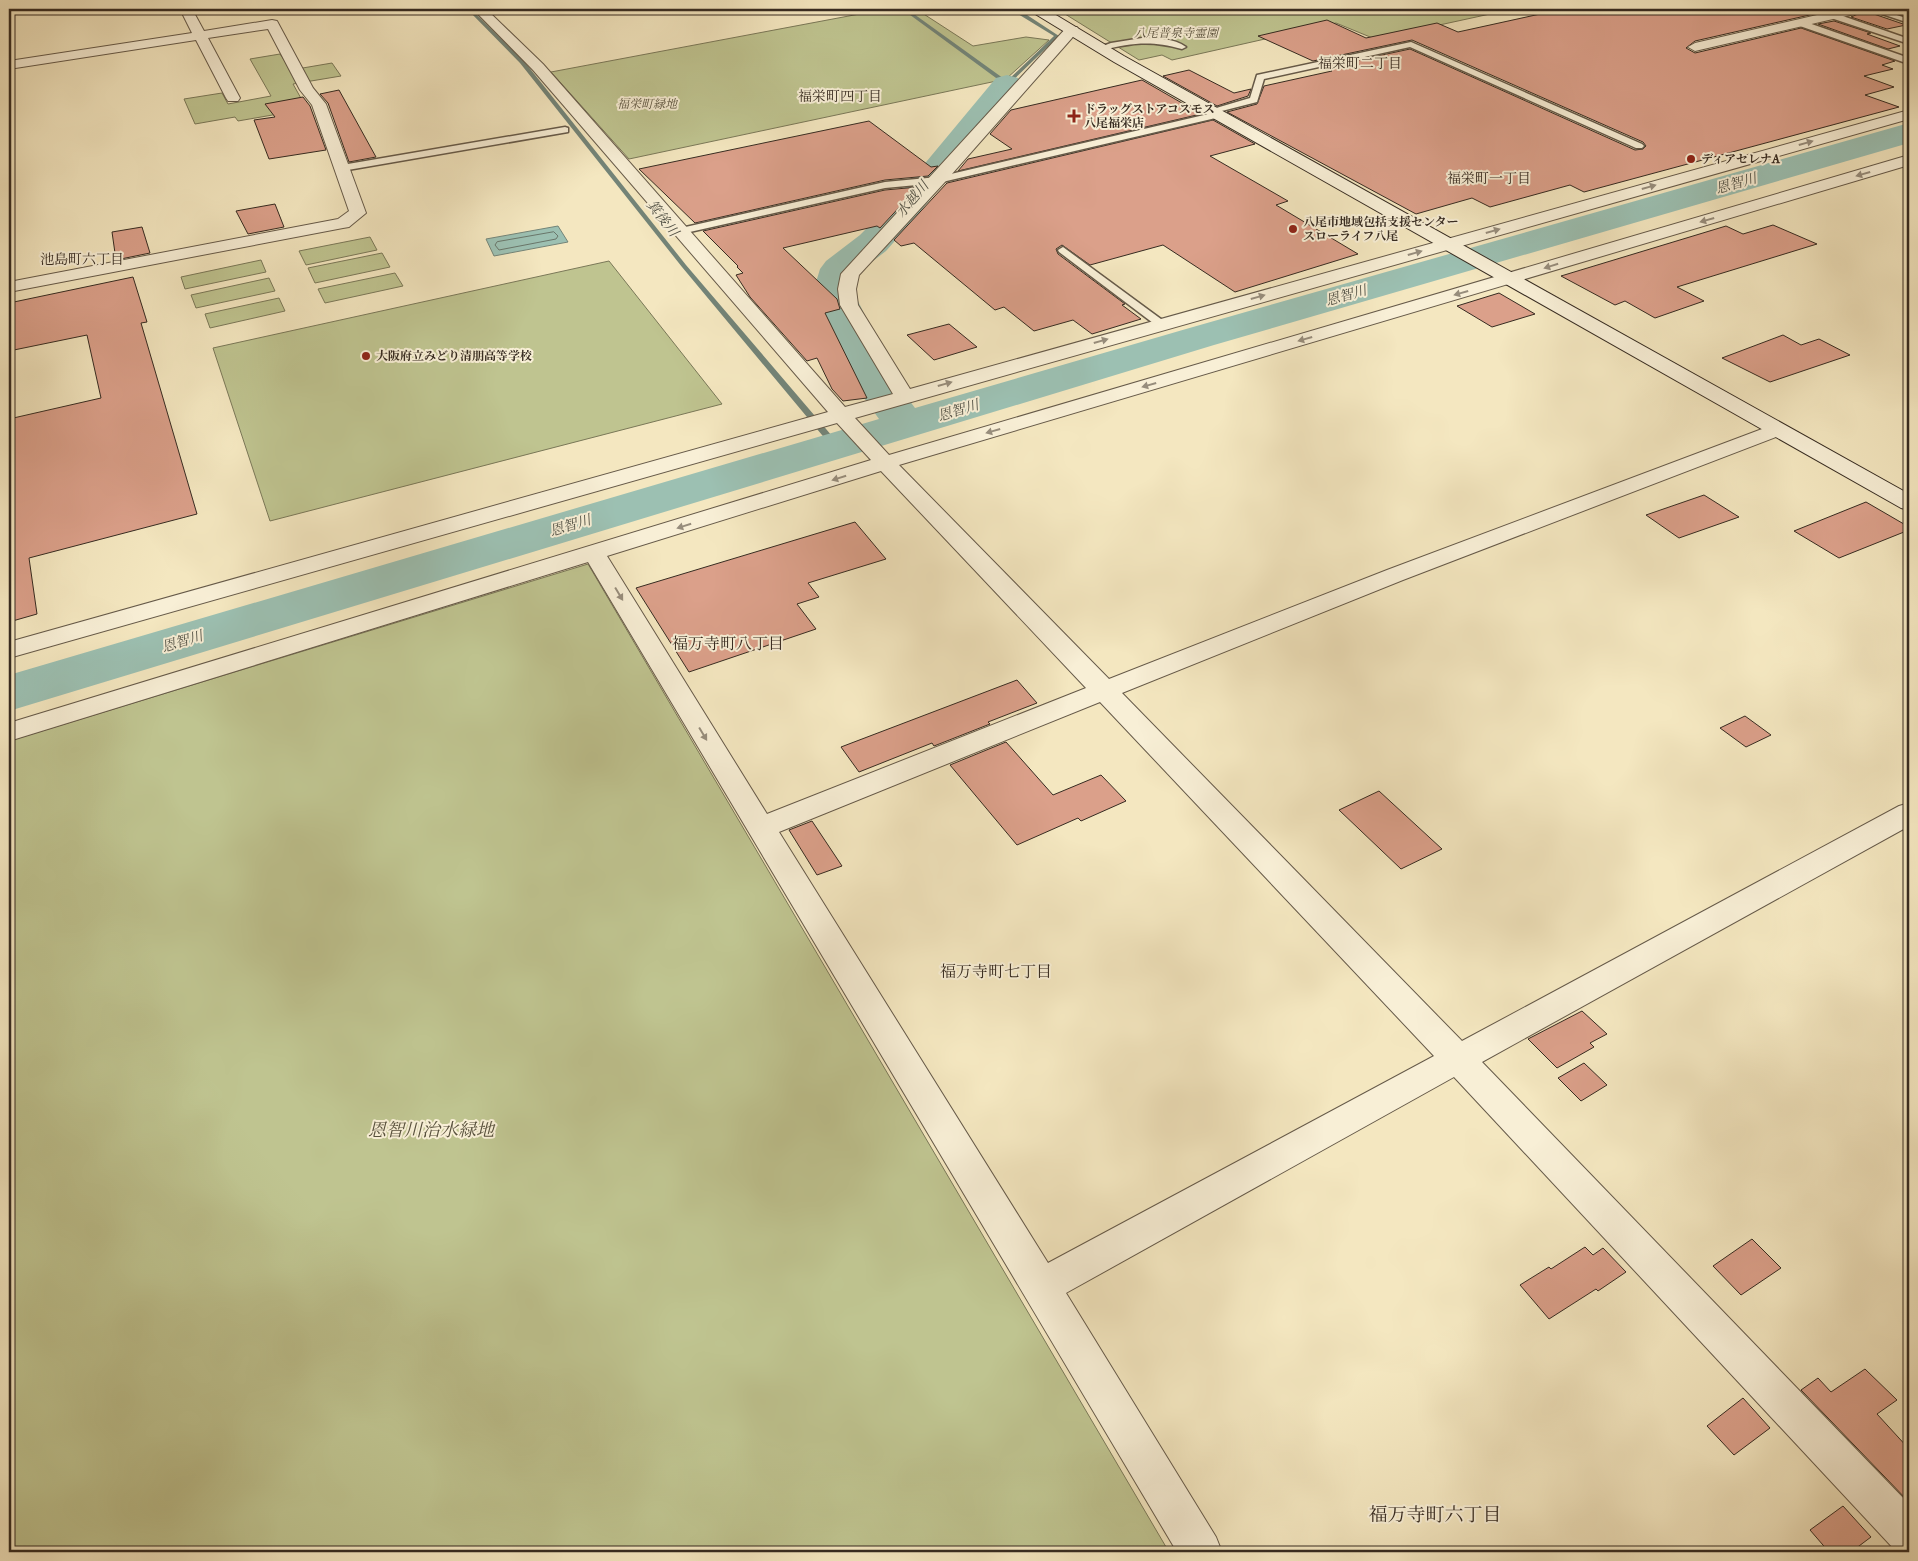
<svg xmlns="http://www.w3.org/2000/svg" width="1918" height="1561" font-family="'IM FELL Great Primer','Noto Serif JP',serif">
<rect width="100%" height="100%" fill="#f4e7c0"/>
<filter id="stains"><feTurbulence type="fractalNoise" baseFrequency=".004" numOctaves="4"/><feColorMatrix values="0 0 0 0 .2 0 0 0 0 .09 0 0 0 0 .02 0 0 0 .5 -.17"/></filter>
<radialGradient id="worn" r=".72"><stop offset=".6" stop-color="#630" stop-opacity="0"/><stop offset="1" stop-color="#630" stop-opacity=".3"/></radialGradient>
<g fill="#bfc490" stroke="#7a7858">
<polygon points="886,9 916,9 973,46 1026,37 1049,40 1006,79 629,159 551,72"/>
<polygon points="1057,9 1513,9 1375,39 1336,23 1172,60 1162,55 1139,60"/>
<polygon points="280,54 291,70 332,63 341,76 293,84 307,109 238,121 235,117 195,124 184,99 222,93 228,104 271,96 250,59"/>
<polygon points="370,237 377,250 306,265 299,251"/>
<polygon points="382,253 390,267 315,283 308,268"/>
<polygon points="261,260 266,272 185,289 181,277"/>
<polygon points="609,261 722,404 270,521 213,348"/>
<polygon points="395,273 403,286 325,303 318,289"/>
<polygon points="269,278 275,291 196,308 191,295"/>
<polygon points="279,298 285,311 210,328 205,314"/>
<polygon points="588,564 1169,1552 9,1552 9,741"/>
</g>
<polygon fill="#9cc0b2" stroke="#738478" points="558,226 568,242 494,256 486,239"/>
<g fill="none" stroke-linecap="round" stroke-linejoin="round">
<polygon stroke="#69766a" stroke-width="1" points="554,232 558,236 556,239 499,250 495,245 497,242"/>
<g fill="#738478" fill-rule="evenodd">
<polygon points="467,9 471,9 524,61 686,265 838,443 838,447 832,447 682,267 520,63"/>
<polygon points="902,9 907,9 1007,81 1054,36 1018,14 1018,12 1035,9 1035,11 1024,13 1059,36 1007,86"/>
</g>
<polygon fill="#9cc0b2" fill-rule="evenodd" points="1007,75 1018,78 1022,84 1018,90 916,217 886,251 856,274 852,289 903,392 915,408 1186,329 1909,123 1909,143 1214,345 9,711 9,675 879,419 862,395 814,289 820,269 826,261 860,235 892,203 996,78"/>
</g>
<g fill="#dba08a" stroke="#362b21">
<polygon points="1563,9 1836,9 1695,41 1686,48 1695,53 1801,28 1895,61 1882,65 1893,69 1864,76 1894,87 1865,95 1899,107 1584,192 1570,185 1490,207 1472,198 1416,214 1227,112 1257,104 1264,86 1332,71 1326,67 1410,49 1635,150 1643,149 1646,146 1643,142 1412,40 1313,61 1258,36 1327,20 1366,38 1437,23 1458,32"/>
<polygon points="1865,11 1906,25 1887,29 1851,17"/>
<polygon points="1834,21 1871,33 1867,34 1900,46 1888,49 1818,24"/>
<polygon points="1189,70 1234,93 1251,89 1248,96 1217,106 1163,76"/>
<polygon points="1142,80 1201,114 958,171 968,159 1012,149 990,134 1011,110"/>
<polygon points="339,90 376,157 349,162 328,103 320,94"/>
<polygon points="303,97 310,106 326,150 269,159 254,120 275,117 265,104"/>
<polygon points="1213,120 1255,144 1210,156 1288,201 1276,205 1358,254 1235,292 1163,245 1090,265 1062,245 1056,249 1058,254 1125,304 1122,305 1141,319 1092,334 1073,320 1034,331 1004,307 995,310 914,243 901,246 894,240 947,183"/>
<polygon points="869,121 931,167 938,166 928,176 885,180 695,223 639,169"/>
<polygon points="918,187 880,228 877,226 783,248 837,299 840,309 825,313 867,398 843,401 832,389 817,358 807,361 750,297 736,275 743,273 737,267 738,266 703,231 885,190"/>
<polygon points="275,204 284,227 248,234 236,211"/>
<polygon points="1773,225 1817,244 1677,287 1704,301 1655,318 1625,301 1615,305 1561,276 1726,226 1743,234"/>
<polygon points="142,227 150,253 116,260 112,232"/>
<polygon points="133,277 147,322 141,323 197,514 29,558 37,614 9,622 9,419 101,398 87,335 9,351 9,303"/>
<polygon points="1499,293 1535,314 1492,327 1457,306"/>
<polygon points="949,324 977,347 934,360 907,335"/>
<polygon points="1783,335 1801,345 1819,339 1850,355 1770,382 1722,358"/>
<polygon points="1704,495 1739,517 1679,538 1646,515"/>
<polygon points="1866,502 1909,527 1909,530 1839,558 1794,531"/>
<polygon points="855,522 886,559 808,583 819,597 797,604 816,629 689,672 636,588"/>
<polygon points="1017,680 1037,703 988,722 990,724 934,746 932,743 859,772 841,747"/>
<polygon points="1745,716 1771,735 1746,747 1720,728"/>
<polygon points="1006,742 1053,795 1101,775 1126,801 1081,821 1078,818 1017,845 950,765"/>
<polygon points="1379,791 1442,849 1401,869 1339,810"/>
<polygon points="812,821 842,866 817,875 789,830"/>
<polygon points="1582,1011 1607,1034 1590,1043 1594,1047 1557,1068 1528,1039"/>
<polygon points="1584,1063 1607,1085 1581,1101 1558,1078"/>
<polygon points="1752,1239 1781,1268 1741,1295 1713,1266"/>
<polygon points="1585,1247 1593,1255 1603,1248 1626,1272 1598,1291 1596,1289 1549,1319 1520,1285 1549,1267 1551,1269"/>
<polygon points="1865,1369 1897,1400 1877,1414 1909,1449 1909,1502 1801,1390 1818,1378 1831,1392"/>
<polygon points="1743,1398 1770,1428 1734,1455 1707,1426"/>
<polygon points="1843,1506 1871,1537 1851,1552 1829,1552 1810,1530"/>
</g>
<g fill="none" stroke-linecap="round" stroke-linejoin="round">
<defs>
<g id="lane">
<polygon points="1867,9 1878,9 1909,19 1909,23"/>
<polygon points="1828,13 1834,13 1909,39 1909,44 1828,17"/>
<polygon points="1797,21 1803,21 1909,58 1909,61 1903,62 1797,25"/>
<path d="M1142,38C1156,38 1174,38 1186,47L1182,49C1150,40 1133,43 1101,50L1097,48L1111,43Z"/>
<polygon points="1411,42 1642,144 1644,146 1642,148 1636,148 1410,47 1264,79 1257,102 1210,114 1206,111 1250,98 1257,75"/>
<polygon points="1217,112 1220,113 1220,117 938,183 885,188 681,234 676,231 681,228 885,182 938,177"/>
<polygon points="565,127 568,128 568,132 342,171 337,168 342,165"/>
<polygon points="1063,247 1165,322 1167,324 1165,326 1157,326 1059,252 1058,250"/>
</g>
<g id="street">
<polygon points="180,9 192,9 204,31 272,20 277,21 313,88 326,104 366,213 349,227 343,228 9,292 9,282 338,219 349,211 312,105 300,90 268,29 208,38 240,98 238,101 228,101 226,98 196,40 9,69 9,61 192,33"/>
<path d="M473,9H486L543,64L845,407L893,394L840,305L838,289L841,274L1067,27H1077L1079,30L944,183L859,275L856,289L858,305L910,389L1909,110V119L855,418L889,455L1909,155V165L899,465L1109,679L1387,570L1770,426L1777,424L1784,426L1787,430L1784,434L1403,580L1122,693L1462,1041L1899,806L1909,803V826L1482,1062L1909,1504V1552H1903L1894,1549L1454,1077L1066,1293L1216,1537L1222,1552H1177L588,562L9,741V723L871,460L837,423L9,658V642L828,412L533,70ZM881,471L1086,688L767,814L607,556ZM1100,702L1434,1056L1048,1263L779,832Z"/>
<polygon points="1843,9 1865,9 1859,13 1695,51 1688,47 1695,43"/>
</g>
<polygon id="secondary" points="1031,9 1046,9 1124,56 1909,494 1909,510 1901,508 1114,62 1032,12"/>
</defs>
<use href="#lane" stroke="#665a49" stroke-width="3"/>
<use href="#street" stroke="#665a49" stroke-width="2"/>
<use href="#secondary" stroke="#362b21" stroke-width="2"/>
<use href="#lane" fill="#f8efd6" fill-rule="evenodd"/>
<use href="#street" fill="#f8efd6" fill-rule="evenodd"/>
<use href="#secondary" fill="#f8efd6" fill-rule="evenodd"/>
</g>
<defs><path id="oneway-solid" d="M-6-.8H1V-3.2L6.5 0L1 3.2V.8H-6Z" transform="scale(1.25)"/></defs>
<g fill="#978d7c">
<use href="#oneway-solid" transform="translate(1806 143) rotate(-16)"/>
<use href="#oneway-solid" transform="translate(1863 174) rotate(164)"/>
<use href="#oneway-solid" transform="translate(1649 187) rotate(-16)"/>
<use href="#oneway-solid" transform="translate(1707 220) rotate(164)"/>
<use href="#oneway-solid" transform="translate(1493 231) rotate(-16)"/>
<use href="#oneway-solid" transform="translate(1415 253) rotate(-16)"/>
<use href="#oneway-solid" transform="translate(1551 266) rotate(163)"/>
<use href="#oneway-solid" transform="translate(1461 293) rotate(164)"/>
<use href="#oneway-solid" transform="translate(1258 297) rotate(-16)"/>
<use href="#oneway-solid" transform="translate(1305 339) rotate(164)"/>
<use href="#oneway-solid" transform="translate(1101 341) rotate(-16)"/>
<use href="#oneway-solid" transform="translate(945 384) rotate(-16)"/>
<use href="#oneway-solid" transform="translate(1149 385) rotate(164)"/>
<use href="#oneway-solid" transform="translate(993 431) rotate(164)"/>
<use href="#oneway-solid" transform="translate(839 478) rotate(163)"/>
<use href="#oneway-solid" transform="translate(684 526) rotate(163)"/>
<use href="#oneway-solid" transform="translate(619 594) rotate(59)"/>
<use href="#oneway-solid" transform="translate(703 734) rotate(59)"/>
</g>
<g fill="#8f2418" stroke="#f8efd6" stroke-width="2">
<path d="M1071.5 108.5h5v5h5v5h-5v5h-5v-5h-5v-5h5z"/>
<circle cx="1691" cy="159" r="5"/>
<circle cx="1293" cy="229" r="5"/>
<circle cx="366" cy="356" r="5"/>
</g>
<g text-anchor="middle" stroke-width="4" stroke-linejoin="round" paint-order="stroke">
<g font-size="12" font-style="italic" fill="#58513d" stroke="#f8efd6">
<text x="1176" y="37">八尾普泉寺霊園</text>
<text x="647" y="108">福栄町緑地</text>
</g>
<g font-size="12" font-weight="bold" fill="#362b21" stroke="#f8efd6" text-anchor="start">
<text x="1084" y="113">ドラッグストアコスモス<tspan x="1084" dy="14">八尾福栄店</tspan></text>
<text x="1701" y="163">ディアセレナA</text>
<text x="1303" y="226">八尾市地域包括支援センター<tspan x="1303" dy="14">スローライフ八尾</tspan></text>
<text x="376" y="360">大阪府立みどり清朋高等学校</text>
</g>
<g font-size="14" fill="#362b21" stroke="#f8efd6">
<text x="1360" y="68">福栄町二丁目</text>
<text x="840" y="101">福栄町四丁目</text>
<text x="1489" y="183">福栄町一丁目</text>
<text x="82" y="264">池島町六丁目</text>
</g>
<g font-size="14" font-style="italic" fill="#505045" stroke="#f8efd6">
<text transform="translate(1736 183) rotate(-16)" y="5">恩智川</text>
<text transform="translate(912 199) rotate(-50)" y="5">水越川</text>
<text transform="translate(663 218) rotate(52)" y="5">箕後川</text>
<text transform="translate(1346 295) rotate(-16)" y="5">恩智川</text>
<text transform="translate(958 410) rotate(-17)" y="5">恩智川</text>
<text transform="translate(570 525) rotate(-17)" y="5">恩智川</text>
<text transform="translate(182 641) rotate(-17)" y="5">恩智川</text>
</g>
<g font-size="16" fill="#362b21" stroke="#f8efd6">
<text x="728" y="649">福万寺町八丁目</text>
<text x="996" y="977">福万寺町七丁目</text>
</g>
<g font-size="18" font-style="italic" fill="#58513d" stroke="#f8efd6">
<text x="431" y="1136">恩智川治水緑地</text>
</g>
<g font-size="19" fill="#362b21" stroke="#f8efd6">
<text x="1435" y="1521">福万寺町六丁目</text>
</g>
</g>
<rect width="1918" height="1561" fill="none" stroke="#f4e7c0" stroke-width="30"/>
<rect x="10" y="10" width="1898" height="1541" fill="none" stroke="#362b21" stroke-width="2.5"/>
<rect x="15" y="15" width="1888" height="1531" fill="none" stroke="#362b21"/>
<rect width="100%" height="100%" filter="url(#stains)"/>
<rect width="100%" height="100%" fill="url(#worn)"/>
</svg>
